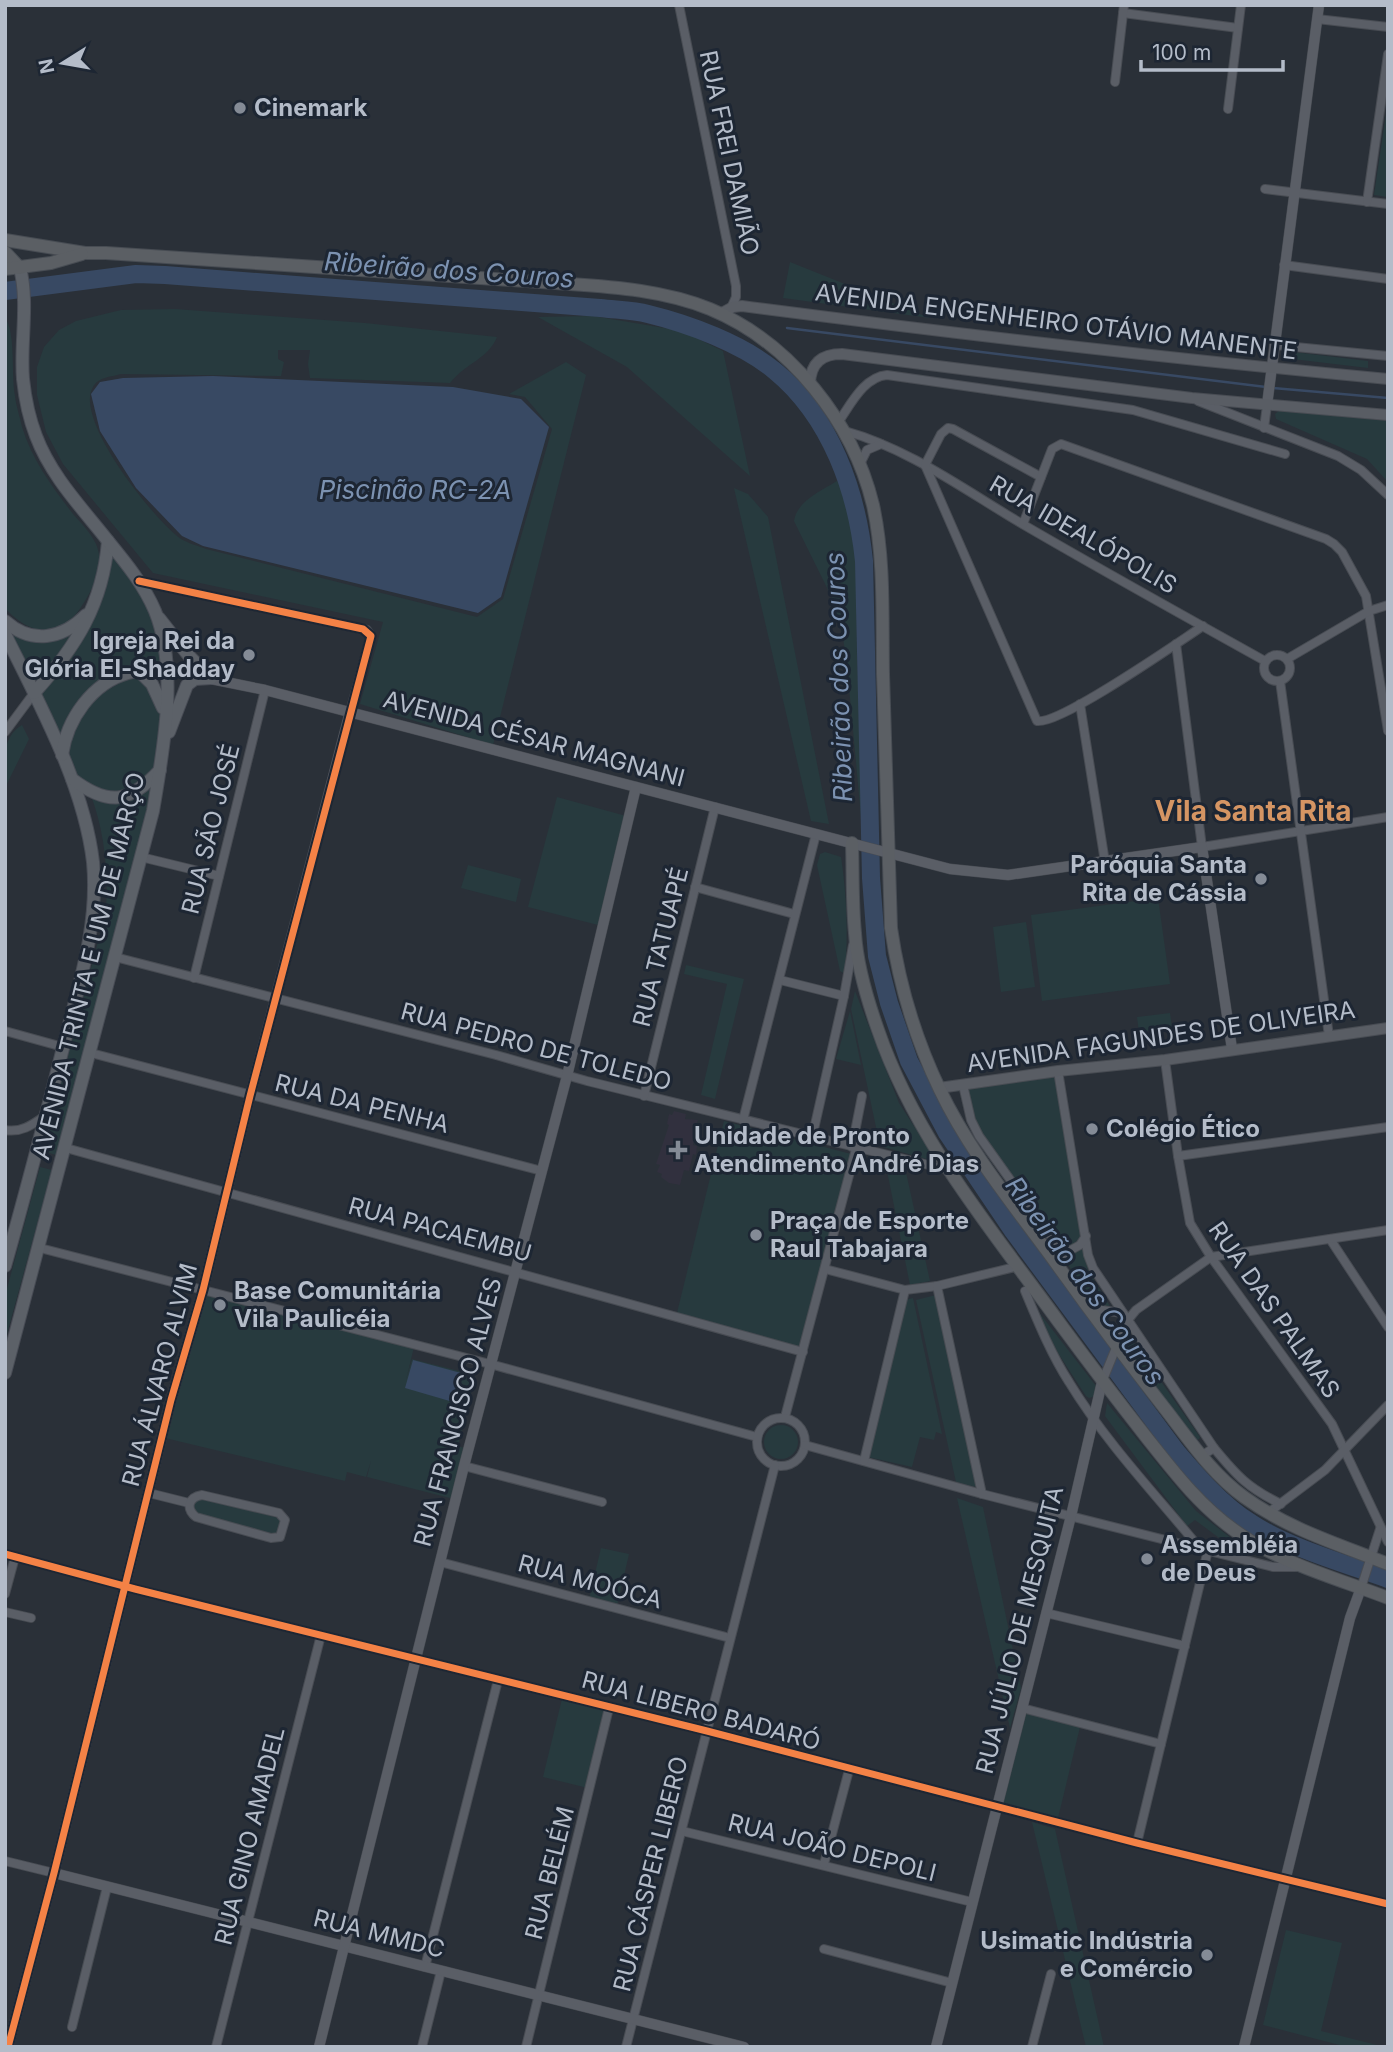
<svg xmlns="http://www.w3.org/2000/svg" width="1393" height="2052" font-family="Inter,sans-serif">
<rect width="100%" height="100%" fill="#2a3038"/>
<polygon fill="#31303e" points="674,1111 686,1114 685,1119 698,1120 695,1127 701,1128 699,1139 694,1138 693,1145 697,1146 696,1155 693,1154 689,1171 684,1170 680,1185 669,1183 661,1177 662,1174 657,1172 660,1165 656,1164 669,1125 667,1124 669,1114 672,1115"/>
<g fill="#273a3e">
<polygon points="1387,108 1388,108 1388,197 1374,195"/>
<polygon points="790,262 930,318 783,298"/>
<path d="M175,309L365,323L497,337C488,359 467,362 450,383L310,378L308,364L310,350H278V359L284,362L281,376L121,374C111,377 98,377 93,387C73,419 154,520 181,539C188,543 198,546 206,549L477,617L503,599L552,429L525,397L509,394L566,362L586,375L493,745L360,704L383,622L153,573L63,464L46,432L37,395V367L44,347L59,330L76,321L121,310Z"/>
<polygon points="593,316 682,331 723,351 750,476 627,367 538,317"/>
<path d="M5,318C16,332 11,375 15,396C16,406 20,417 22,427C32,460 53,488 73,514C81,523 91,533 96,544C105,564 94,587 83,604C75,618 63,629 46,630C30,631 15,619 5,608Z"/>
<polygon points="1285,351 1368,361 1368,368 1284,358"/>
<polygon points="1280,410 1388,421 1388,482 1367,459 1276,419 1275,414"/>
<path d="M837,481C861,512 856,615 857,655C859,713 863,770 867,827H862L847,666L843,637L832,598L794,521C797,501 821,491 837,481Z"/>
<polygon points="734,488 748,494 768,517 829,824 811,821"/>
<polygon points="112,551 127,571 152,616 163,666 108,676 60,746 37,693 61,668"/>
<polygon points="85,619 36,688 5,625 26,637"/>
<polygon points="138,676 156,699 160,715 154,771 143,783 119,794 106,792 81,779 75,772 69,757 70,732 92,702 102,693 125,680"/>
<path d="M22,725L29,739L5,788C5,765 0,738 22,725Z"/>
<path d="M152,783L149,805L56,1155L43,1151L106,911C108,870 105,832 90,793L99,797Z"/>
<polygon points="557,797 626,816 598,925 528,907"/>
<path d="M825,852L841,857C847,897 848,934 845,974L840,971L817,865L820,854Z"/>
<polygon points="468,865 521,879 516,902 461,888"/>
<polygon points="1158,898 1170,984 1042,1001 1031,915"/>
<polygon points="1026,922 1035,987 1001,992 993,927"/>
<polygon points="686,965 744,979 715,1099 701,1095 727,984 684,974"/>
<polygon points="855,991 899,1103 937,1162 880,1146 851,1009"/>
<polygon points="850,1011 861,1065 836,1059"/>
<polygon points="1170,1013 1172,1027 1139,1032 1137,1017"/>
<polygon points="1055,1074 1083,1235 1078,1244 1065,1252 983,1134 974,1119 965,1087"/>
<polygon points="724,1121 851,1154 799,1347 677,1313"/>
<polygon points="885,1161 905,1168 930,1281 910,1285"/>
<polygon points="40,1167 52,1170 5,1341 5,1296"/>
<polygon points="1082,1243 1088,1270 1111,1308 1096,1305 1062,1256"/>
<polygon points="203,1292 414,1347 406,1380 412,1359 463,1372 463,1377 474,1380 458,1446 467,1449 454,1499 367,1477 371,1461 366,1477 347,1472 345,1481 165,1438"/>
<polygon points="936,1295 980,1488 956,1482 916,1300"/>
<polygon points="913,1298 942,1434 936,1432 934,1440 920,1437 912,1467 868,1457 905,1300"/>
<polygon points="1034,1306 1096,1386 1095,1396 1089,1398 1086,1396 1058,1353"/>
<polygon points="1129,1336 1200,1437 1199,1439 1197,1440 1123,1349"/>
<polygon points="1107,1403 1196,1511 1253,1555 1217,1548 1222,1540 1195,1520 1187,1526 1105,1416"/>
<circle cx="781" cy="1442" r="17"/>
<polygon points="196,1497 283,1519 279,1535 192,1513"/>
<polygon points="957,1498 983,1507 1021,1688 1010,1728"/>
<polygon points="601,1548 629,1554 617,1606 589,1599"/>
<polygon points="562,1699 606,1710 588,1788 543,1777"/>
<polygon points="1024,1713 1080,1727 1058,1818 1002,1804"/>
<polygon points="1032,1822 1055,1829 1104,2047 1086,2047"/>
<polygon points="1286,1930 1342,1943 1321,2031 1385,2047 1347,2047 1263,2025"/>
</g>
<g fill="#384963">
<polygon points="213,376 453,387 521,399 549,427 501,597 478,613 203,546 182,536 136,488 100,431 91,394 100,382 123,378"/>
<polygon points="413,1360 461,1373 453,1402 405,1388"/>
</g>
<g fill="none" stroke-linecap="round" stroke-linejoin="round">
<g stroke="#384963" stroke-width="2.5">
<polyline points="787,328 1266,387"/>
<polyline points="1273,388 1388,398"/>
</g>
<path stroke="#384963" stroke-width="18" d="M5,291L136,274L165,275L600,308C616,310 633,310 648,314C689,324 743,344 775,371C831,417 857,492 864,561L871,878L877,956L889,1003L909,1061L947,1133L1013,1231L1176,1451C1198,1477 1222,1505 1251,1523C1287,1547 1346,1564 1388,1579"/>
<defs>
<g id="minor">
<polyline points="679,5 736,286 736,297 731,308"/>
<polyline points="1123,13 1238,28"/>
<polyline points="1317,19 1388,27"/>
<polyline points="1115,82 1124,5"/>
<polyline points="1228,109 1241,5"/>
<polyline points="1265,189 1388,204"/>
<polyline points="1367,202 1388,54"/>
<polyline points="1284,265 1388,279"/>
<polyline points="1275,345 1388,356"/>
<polyline points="1198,401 1338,456 1361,470 1388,495"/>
<path d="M839,421C851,404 864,377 887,375L1133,410L1285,454"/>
<polyline points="1264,428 1267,405"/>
<path d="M845,431C910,449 966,491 1024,525C1103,571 1184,616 1265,661"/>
<polyline points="860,464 867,450 881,444"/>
<path d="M1041,477L953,429L948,428L941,434L925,465L1037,721C1060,725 1177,643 1203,626"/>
<polyline points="1023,524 1052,449 1061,444 1326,539 1334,544 1342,552 1366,596 1388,731"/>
<polyline points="139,581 367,630 371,636 350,712"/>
<polyline points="1176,644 1202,847 1388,817"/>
<circle cx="1277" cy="668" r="13"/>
<polyline points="1287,659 1369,611 1388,605"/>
<polyline points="1280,681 1329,1036"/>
<polyline points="1080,704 1105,862"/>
<polyline points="5,732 34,693"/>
<polyline points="141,857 219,876"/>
<polyline points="695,887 794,914"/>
<polyline points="115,957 496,1055 587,1081 949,1170"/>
<polyline points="194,978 265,690"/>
<polyline points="780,980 844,996"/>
<polyline points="5,1031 63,1047"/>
<polyline points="91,1053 542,1171"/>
<polyline points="1165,1060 1178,1156 1190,1223 1211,1257 1332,1424 1388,1542"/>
<polyline points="1058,1071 1088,1255 1093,1268 1214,1448 1201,1456"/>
<polyline points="963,1085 971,1120 979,1136 1064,1255"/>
<polyline points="644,1096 715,807"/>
<polyline points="743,1120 816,834"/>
<path d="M5,1130C21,1133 32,1125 45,1116"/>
<polyline points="812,1138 844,996 853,945"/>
<polyline points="852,1147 862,1096"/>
<polyline points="66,1148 803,1352"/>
<polyline points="1178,1156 1388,1127"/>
<polyline points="1330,1239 1388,1327"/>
<polyline points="40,1248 490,1364 757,1437"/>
<polyline points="1062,1255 1080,1245 1086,1236"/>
<polyline points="825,1269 905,1290 937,1286 1019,1266"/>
<polyline points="937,1286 982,1494"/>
<path d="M1025,1291C1038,1322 1051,1354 1069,1382C1105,1441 1154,1493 1198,1546"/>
<polyline points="1088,1308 1122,1313"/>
<polyline points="1102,1382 1127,1321 1136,1310 1211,1257 1388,1230"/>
<polyline points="785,1417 856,1149"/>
<circle cx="781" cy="1442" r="24"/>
<polyline points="805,1445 982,1494 1273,1567 1297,1567"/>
<path d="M1214,1448C1237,1476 1248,1488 1281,1504"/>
<polyline points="864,1461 905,1290"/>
<polyline points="464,1466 602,1502"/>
<polyline points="149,1493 189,1503"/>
<path d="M202,1495L279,1513L285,1520L280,1537L271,1538L196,1517C185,1508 189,1497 202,1495Z"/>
<polyline points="1268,1513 1325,1470 1388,1405"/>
<polyline points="5,1554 135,1589 707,1731 1137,1843 1388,1904"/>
<polyline points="440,1562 730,1638"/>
<polyline points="1361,1588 1380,1529"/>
<polyline points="5,1594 15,1557"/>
<polyline points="5,1612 31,1618"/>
<polyline points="1046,1613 1185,1646"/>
<polyline points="1022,1708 1161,1744"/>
<polyline points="682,1831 972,1902"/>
<polyline points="1137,1843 1208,1550"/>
<polyline points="5,1861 54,1873"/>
<polyline points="824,1864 849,1770"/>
<polyline points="824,1949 952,1983"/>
<polyline points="425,1967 498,1680"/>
<polyline points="72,2027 107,1887"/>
<polyline points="216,2047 321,1635"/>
<polyline points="422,2047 441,1971"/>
<polyline points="526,2047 609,1708"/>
<polyline points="626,2047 775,1465"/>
<polyline points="1032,2047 1051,1974"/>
</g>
<g id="tertiary">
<polyline points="1267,405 1319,5"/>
<polyline points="167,670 265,690 950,869 1008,875 1202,847 1232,1049"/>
<polyline points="54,1873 744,2047"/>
<polyline points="8,2047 54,1873 171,1400 203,1290 250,1096 350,712"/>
<polyline points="319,2047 464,1466 567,1076 636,787"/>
<polyline points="936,2047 1071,1516 1102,1382"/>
<polyline points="1244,2047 1350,1618 1361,1588"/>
</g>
<g id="secondary">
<path d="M720,314L733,307L742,306C957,334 1172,359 1388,379"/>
<path d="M810,383C811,363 822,354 842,354L1192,398L1388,415"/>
<polyline points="939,1088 1058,1071 1165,1060 1388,1028"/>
</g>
<g id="primary">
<polyline points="159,618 189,656 211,678"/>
<path d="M5,621C32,645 62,639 86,615"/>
<path d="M5,634C39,703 84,785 93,862C99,925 79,984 64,1044C45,1119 26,1192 5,1266"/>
<polyline points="139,671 152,684 163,708"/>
<path d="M34,693C76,647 103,604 108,541"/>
<polyline points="169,732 187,685 195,679 211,678"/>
<path d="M62,755C67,719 92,683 128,673C141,669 154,670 167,670"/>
<path d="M72,779C108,806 129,804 160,770"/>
<path d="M5,1373L153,811C163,751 179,670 155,611C144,585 126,563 108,541C82,508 51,476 36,436C29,418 25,398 23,379C20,342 29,304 20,268"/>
</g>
<g id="trunk">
<path d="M5,240L85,253H106L570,284C616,287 666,291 710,309C790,342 853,422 873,505C885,559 882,619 883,674C886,758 888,843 891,928C899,984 915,1038 940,1090C970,1153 1017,1209 1058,1266C1093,1315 1129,1363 1166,1410C1190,1441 1212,1474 1244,1497C1288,1529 1338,1544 1388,1564"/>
<polyline points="5,252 20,268"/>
<polyline points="5,269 51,263 82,254"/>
<path d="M852,843C853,873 852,903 855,933C857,966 867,999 878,1030C916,1141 993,1231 1061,1325C1089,1363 1118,1401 1147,1438C1174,1472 1199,1505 1234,1530C1279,1563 1336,1578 1388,1598"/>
</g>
</defs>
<use href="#minor" stroke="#484c53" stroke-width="10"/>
<use href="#tertiary" stroke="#484c53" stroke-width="11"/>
<use href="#secondary" stroke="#484c53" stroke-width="12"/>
<use href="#primary" stroke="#484c55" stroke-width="14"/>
<use href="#trunk" stroke="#474c53" stroke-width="14"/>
<use href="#minor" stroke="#5a5e66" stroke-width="8"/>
<use href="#tertiary" stroke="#5a5e66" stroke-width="10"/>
<use href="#secondary" stroke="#595d64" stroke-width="10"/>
<use href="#primary" stroke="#5c6168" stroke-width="12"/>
<use href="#trunk" stroke="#5b5f64" stroke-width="12"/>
<defs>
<g id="cycleway">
<polyline points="5,1554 135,1589 707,1731 1137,1843 1388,1904"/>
<polyline points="8,2047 54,1873 171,1400 203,1290 250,1096 371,636 363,629 139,581"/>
</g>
</defs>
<use href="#cycleway" stroke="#1d2633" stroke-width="11"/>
<use href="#cycleway" stroke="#f48246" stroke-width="7"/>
</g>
<g fill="#848b96" stroke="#1d2633" stroke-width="2.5">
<circle cx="240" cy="108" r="7"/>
<circle cx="249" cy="655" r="7"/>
<circle cx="1261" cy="879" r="7"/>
<circle cx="1092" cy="1129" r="7"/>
<path d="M674.5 1139.5h7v7h7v7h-7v7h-7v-7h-7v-7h7z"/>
<circle cx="756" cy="1235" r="7"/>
<circle cx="220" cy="1305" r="7"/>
<circle cx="1147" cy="1559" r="7"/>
<circle cx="1207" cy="1955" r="7"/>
</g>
<g text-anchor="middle" stroke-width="6" stroke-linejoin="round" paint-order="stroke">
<g font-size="24" font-weight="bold" fill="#b4bcc9" stroke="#1d2633" text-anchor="start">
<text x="254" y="116">Cinemark</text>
<text x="235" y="649" text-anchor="end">Igreja Rei da<tspan x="235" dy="28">Glória El-Shadday</tspan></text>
<text x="1247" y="873" text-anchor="end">Paróquia Santa<tspan x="1247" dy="28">Rita de Cássia</tspan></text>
<text x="1106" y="1137">Colégio Ético</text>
<text x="694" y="1144">Unidade de Pronto<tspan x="694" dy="28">Atendimento André Dias</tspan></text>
<text x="770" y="1229">Praça de Esporte<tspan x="770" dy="28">Raul Tabajara</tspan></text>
<text x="234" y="1299">Base Comunitária<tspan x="234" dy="28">Vila Paulicéia</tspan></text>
<text x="1161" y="1553">Assembléia<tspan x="1161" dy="28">de Deus</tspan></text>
<text x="1193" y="1949" text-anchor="end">Usimatic Indústria<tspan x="1193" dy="28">e Comércio</tspan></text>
</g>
<g font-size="24" fill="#b4bcc9" stroke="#1d2633">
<text transform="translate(729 153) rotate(78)" y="8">RUA FREI DAMIÃO</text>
<text transform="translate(1056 322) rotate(7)" y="8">AVENIDA ENGENHEIRO OTÁVIO MANENTE</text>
<text transform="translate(1083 535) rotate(30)" y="8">RUA IDEALÓPOLIS</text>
<text transform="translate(534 739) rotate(15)" y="8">AVENIDA CÉSAR MAGNANI</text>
<text transform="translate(211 829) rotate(-76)" y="8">RUA SÃO JOSÉ</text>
<text transform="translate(661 947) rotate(-76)" y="8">RUA TATUAPÉ</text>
<text transform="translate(89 966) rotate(-76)" y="8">AVENIDA TRINTA E UM DE MARÇO</text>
<text transform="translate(1161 1037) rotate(-8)" y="8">AVENIDA FAGUNDES DE OLIVEIRA</text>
<text transform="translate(536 1047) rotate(15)" y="8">RUA PEDRO DE TOLEDO</text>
<text transform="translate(362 1104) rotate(14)" y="8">RUA DA PENHA</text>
<text transform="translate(440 1230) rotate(15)" y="8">RUA PACAEMBU</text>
<text transform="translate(1274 1310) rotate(55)" y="8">RUA DAS PALMAS</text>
<text transform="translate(160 1375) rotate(-75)" y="8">RUA ÁLVARO ALVIM</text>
<text transform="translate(458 1412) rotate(-75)" y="8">RUA FRANCISCO ALVES</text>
<text transform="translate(590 1582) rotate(15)" y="8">RUA MOÓCA</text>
<text transform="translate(1020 1630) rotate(-76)" y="8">RUA JÚLIO DE MESQUITA</text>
<text transform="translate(701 1711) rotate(15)" y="8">RUA LIBERO BADARÓ</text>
<text transform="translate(250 1836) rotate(-76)" y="8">RUA GINO AMADEL</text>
<text transform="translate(832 1848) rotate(14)" y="8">RUA JOÃO DEPOLI</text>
<text transform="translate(550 1873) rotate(-76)" y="8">RUA BELÉM</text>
<text transform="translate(651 1874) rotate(-76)" y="8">RUA CÁSPER LIBERO</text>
<text transform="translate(379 1934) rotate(14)" y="8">RUA MMDC</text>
</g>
<g font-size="26" font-style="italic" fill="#7c92b1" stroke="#1d2633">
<text transform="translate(449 270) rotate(4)" y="9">Ribeirão dos Couros</text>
<text x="415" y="499">Piscinão RC-2A</text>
<text transform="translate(839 677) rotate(-92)" y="9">Ribeirão dos Couros</text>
<text transform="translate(1085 1281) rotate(54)" y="9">Ribeirão dos Couros</text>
</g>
<g font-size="28" font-weight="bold" fill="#d59563" stroke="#1d2633">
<text x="1253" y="821">Vila Santa Rita</text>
</g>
</g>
<rect width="1393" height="2052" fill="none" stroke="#b4bcc9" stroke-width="14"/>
<g transform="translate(63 63) rotate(259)" stroke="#1d2633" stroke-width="5" paint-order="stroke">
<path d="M0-5L12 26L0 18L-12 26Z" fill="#b4bcc9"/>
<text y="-10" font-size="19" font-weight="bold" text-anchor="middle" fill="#b4bcc9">N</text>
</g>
<path d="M1141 60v10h142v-10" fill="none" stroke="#b4bcc9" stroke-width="3.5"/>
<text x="1152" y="60" font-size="21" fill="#b4bcc9" stroke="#1d2633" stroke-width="5" paint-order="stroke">100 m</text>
</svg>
